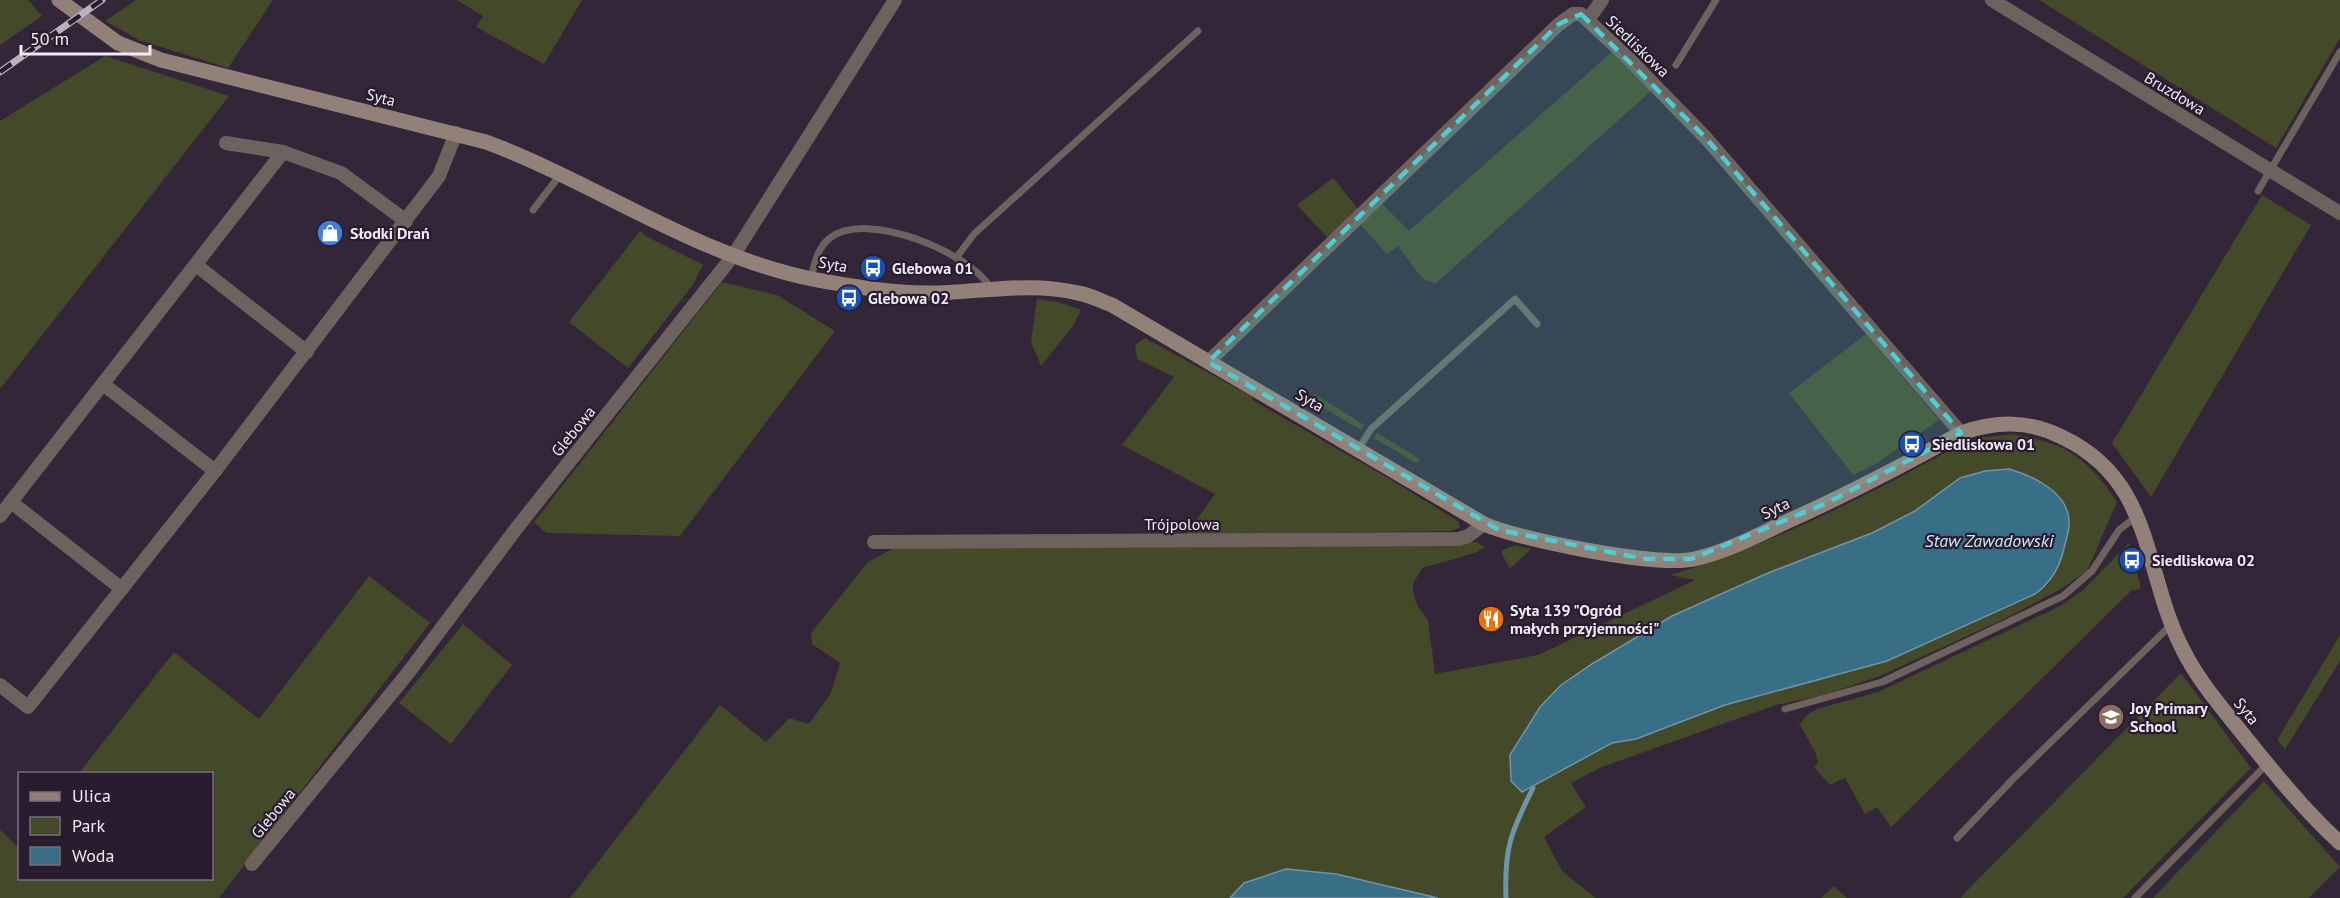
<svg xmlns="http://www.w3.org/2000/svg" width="2340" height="898" font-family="'PT Sans',sans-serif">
<rect width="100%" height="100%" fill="#322638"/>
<g fill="#444929" fill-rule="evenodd">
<polygon points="0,0 28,0 42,16 0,45"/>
<polygon points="136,0 273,0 228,68 139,40 105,21"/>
<polygon points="457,0 582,0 544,64 476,27 483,16"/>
<polygon points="2039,0 2340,0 2340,38 2276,148"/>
<polygon points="1612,52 1651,91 1435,284 1422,278 1398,246 1387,254 1360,224 1381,203 1409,231"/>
<polygon points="105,56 229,96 0,389 0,121"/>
<polygon points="1333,178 1358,209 1328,238 1297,205"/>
<polygon points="2262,195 2311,225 2151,497 2112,443"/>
<polygon points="640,231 647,237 703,265 692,286 628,368 569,322"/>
<polygon points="722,282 777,295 835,331 680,536 546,533 534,522"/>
<polygon points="1037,299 1058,302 1081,310 1073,326 1041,366 1031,342"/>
<polygon points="1866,334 1939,420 1877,463 1853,475 1789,393"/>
<polygon points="1145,338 1253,397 1252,400 1388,478 1458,521 1460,528 1450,531 1186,534 1215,494 1122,445 1174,377 1137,359 1135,345"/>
<polygon points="1315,394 1364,425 1361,430 1309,399"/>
<polygon points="1377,433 1420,459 1416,463 1374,438"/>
<path d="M2011,434C2064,442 2088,457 2117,502L2087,571L2061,589L2004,619L1880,676L1824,695L1776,705L1602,767L1571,783L1586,807L1544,837L1562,871L1596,898H1438L1336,874L1230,898H570L720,705L766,742L789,718L809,724L831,693L840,663L812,644L811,633L868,562L894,548L1476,542L1485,547L1475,553L1422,568L1413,584V592L1417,605L1428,620L1435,674L1538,655L1695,580L1670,575C1774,544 1870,494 1965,442L1980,438ZM2009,469L2036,479L2053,576L2049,584L2035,594L1887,661L1725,705L1636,739L1613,743L1522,792L1510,755L1540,707L1561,685L1672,616L1768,573L1872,533L1915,511L1960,479L1985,471Z"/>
<polygon points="2129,543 2132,552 2128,553 2132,569 2136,569 2141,588 2134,591 2133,589 1891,827 1877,807 1865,814 1845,778 1830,785 1814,767 1818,763 1816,754 1801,726 1798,727 1808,714 1817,709 1878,692 2060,606 2082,591"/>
<polygon points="1515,545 1531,549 1510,569 1502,554 1502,550"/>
<polygon points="369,576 430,623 219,898 0,898 0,830 19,848 20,878 212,878 212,774 79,773 174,652 259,719"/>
<polygon points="463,624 512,665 451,744 399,703"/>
<polygon points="2340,635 2340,661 2285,749 2277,740"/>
<polygon points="2181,673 2251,768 2123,898 1960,898"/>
<polygon points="2264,781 2340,867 2309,898 2153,898"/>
<polygon points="1834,886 1847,898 1821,898"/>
</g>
<g fill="#396f86" stroke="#7094a7" stroke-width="1.5">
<path d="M2009,469C2033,476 2068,492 2069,521C2070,528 2067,537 2065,544C2061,565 2052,582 2035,594L1887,661L1725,705L1636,739L1612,743L1522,792L1511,781L1510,755L1540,707L1561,685L1592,664L1672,616L1768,573L1872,533L1915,511L1960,478L1985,471Z"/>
<polygon points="1286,869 1336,874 1438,898 1230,898 1244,883"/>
</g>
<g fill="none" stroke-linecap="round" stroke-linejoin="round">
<path stroke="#7094a7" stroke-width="5" d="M1506,898C1504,848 1511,832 1533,788"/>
<g stroke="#6d625d" stroke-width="7">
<polyline points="1676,65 1716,0"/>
<polyline points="2258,191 2340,52"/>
<polyline points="533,210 560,175"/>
<polyline points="956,258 974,234 1198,31"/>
<path d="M811,278C815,263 817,248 830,238C867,209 970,253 991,288"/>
<polyline points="1359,448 1371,429 1515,299 1537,324"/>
<polyline points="1785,709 1882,682 2063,596 2092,571 2119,530 2137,516"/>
<polyline points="1957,838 2014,778 2171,625"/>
<polyline points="2135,898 2267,764"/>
</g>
<g stroke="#6d625d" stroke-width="14">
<polyline points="1992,0 2340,213"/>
<polyline points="1588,20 1602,0"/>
<polyline points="226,143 283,152 341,173 406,221"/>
<polyline points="196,265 307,352"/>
<polyline points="1208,362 1559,24 1573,14 1581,14 1628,58 1706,138 1961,433"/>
<polyline points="103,384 215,471"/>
<polyline points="11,502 122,589"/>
<polyline points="0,516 283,152"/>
<polyline points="874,542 1459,539 1468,536 1484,524"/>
<polyline points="0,685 28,707 215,471 439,176 456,133"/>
<polyline points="252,864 408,673 519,525 733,256 895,0"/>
</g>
<path stroke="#928179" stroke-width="15" d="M59,0L118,43L161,60L486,142C596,183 695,255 812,279C850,286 890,293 929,293C977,293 1030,281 1078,293C1090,295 1101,301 1112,305L1484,524C1520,540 1656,567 1694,559C1726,552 1756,536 1786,522C1846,495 1904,465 1961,433C1996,421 2028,420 2062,437C2155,481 2142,570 2183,650C2199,682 2224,710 2246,738C2276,775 2305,811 2340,843"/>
<defs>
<polyline id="rail" points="0,72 102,0"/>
</defs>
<use href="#rail" stroke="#bab1be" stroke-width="7"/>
<use href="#rail" stroke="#281c2e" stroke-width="4.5" stroke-dasharray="14" stroke-linecap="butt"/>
</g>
<path fill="#51ccd2" fill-opacity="0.2" stroke="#51ccd2" stroke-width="4.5" stroke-dasharray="12 8" stroke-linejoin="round" d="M1581,14L1706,138L1961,433L1827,503L1691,559H1645L1499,530L1208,362L1559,24Z"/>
<defs>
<symbol id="shop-disc" viewBox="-11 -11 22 22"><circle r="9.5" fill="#3f7fe0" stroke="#281c2e"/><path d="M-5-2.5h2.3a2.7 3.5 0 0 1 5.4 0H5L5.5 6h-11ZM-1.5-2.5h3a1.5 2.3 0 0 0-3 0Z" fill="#fff"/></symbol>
<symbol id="bus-disc" viewBox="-11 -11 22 22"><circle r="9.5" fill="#1a4fb4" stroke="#281c2e"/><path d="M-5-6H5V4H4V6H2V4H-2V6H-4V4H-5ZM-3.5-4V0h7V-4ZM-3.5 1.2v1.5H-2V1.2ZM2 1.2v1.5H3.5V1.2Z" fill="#fff"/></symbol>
<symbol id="restaurant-disc" viewBox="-11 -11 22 22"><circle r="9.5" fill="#e8710a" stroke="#281c2e"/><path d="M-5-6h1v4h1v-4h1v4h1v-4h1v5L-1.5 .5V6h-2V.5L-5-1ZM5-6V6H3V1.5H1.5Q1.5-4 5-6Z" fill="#fff"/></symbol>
<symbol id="school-disc" viewBox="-11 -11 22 22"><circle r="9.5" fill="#8d6e63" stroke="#281c2e"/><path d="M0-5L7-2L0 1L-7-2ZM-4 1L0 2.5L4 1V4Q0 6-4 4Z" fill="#fff"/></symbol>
</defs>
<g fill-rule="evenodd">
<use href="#shop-disc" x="315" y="218" width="30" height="30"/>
<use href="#bus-disc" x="858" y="253" width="30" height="30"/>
<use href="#bus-disc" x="834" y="283" width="30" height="30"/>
<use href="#bus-disc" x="1897" y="429" width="30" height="30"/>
<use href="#bus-disc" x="2117" y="545" width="30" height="30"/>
<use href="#restaurant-disc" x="1476" y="604" width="30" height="30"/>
<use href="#school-disc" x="2096" y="702" width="30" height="30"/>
</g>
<g text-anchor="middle" stroke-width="4.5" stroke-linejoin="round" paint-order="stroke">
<g font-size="16" fill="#f1e9f5" stroke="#281c2e">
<text transform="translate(1638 46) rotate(44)" y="6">Siedliskowa</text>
<text transform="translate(2175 93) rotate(31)" y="6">Bruzdowa</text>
<text transform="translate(381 97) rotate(14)" y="6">Syta</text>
<text transform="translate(833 264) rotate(10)" y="6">Syta</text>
<text transform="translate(1310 400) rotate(30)" y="6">Syta</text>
<text transform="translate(573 431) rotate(-51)" y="6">Glebowa</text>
<text transform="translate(1775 508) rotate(-25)" y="6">Syta</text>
<text x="1182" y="530">Trójpolowa</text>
<text transform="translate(2247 711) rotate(51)" y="6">Syta</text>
<text transform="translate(273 813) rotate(-51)" y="6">Glebowa</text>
</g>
<g font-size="16" font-weight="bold" fill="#f1e9f5" stroke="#281c2e" text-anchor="start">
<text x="350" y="239">Słodki Drań</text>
<text x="892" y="274">Glebowa 01</text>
<text x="868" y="304">Glebowa 02</text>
<text x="1932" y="450">Siedliskowa 01</text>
<text x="2152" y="566">Siedliskowa 02</text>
<text x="1510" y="616">Syta 139 "Ogród<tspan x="1510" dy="18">małych przyjemności"</tspan></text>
<text x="2130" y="714">Joy Primary<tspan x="2130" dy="18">School</tspan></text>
</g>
<g font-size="18" font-style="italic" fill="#caeaf9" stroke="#281c2e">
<text x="1989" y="547">Staw Zawadowski</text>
</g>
</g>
<rect x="18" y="772" width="195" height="108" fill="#281c2e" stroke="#786e7e" stroke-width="1.5"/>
<rect x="30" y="792" width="30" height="9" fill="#928179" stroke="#786e7e" stroke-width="1.5"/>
<text x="72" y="802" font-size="18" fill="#f1e9f5">Ulica</text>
<rect x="30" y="817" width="30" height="18" fill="#444929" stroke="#786e7e" stroke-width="1.5"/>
<text x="72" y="832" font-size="18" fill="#f1e9f5">Park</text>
<rect x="30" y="847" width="30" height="18" fill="#396f86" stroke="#786e7e" stroke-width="1.5"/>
<text x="72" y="862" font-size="18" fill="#f1e9f5">Woda</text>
<path d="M21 45v9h129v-9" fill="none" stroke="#f1e9f5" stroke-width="3"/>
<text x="30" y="45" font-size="18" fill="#f1e9f5" stroke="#281c2e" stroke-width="4.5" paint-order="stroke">50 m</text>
</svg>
